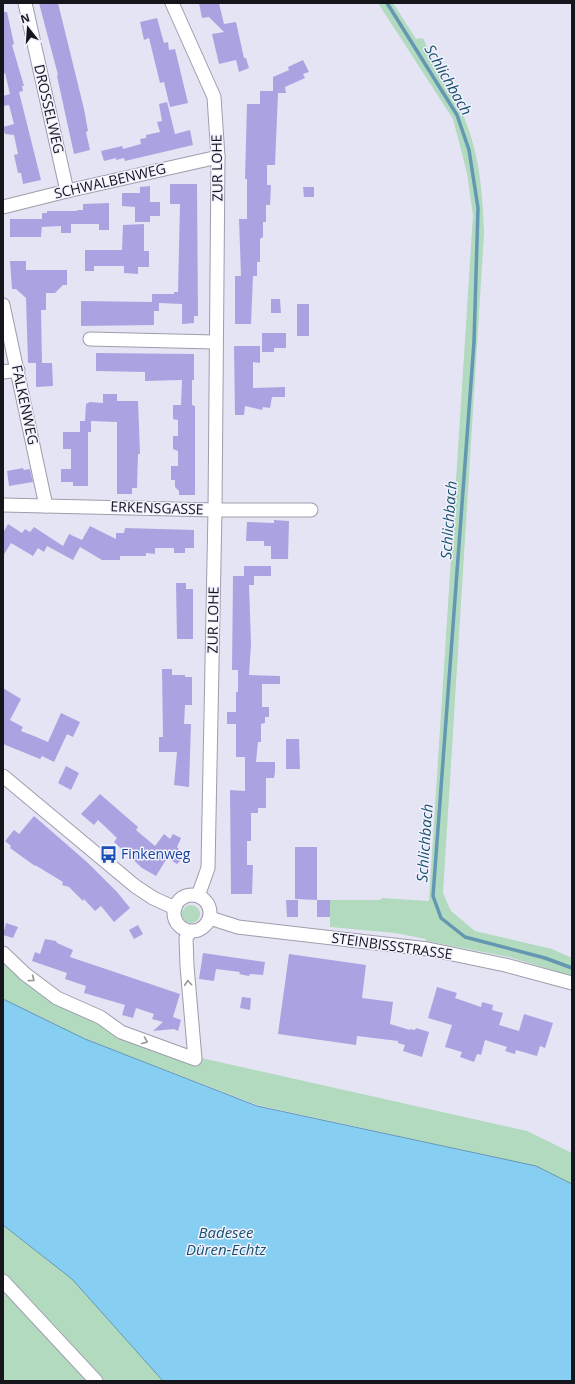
<svg xmlns="http://www.w3.org/2000/svg" width="575" height="1384" font-family="'Open Sans',sans-serif">
<rect width="100%" height="100%" fill="#e5e4f4"/>
<g fill="#b1dabf">
<path d="M378,3H393L416,39L423,38C432,60 446,79 456,100C479,145 482,184 484,233L443,893L451,911L475,931L552,949L572,958V976L509,957L426,941V939L395,933L330,927V900H380L382,898L429,901L473,215L467,173L453,119Z"/>
<circle cx="191" cy="914" r="9"/>
<polygon points="3,956 66,1008 143,1045 527,1131 572,1153 572,1184 536,1166 257,1105 85,1039 3,999"/>
<polygon points="3,1225 72,1279 163,1381 101,1381 3,1273"/>
<polygon points="3,1290 87,1381 3,1381"/>
</g>
<polygon fill="#86cff3" stroke="#6497b2" points="3,999 85,1039 257,1106 536,1166 572,1184 572,1381 163,1381 72,1279 3,1225"/>
<g fill="none" stroke-linecap="round" stroke-linejoin="round">
<polyline stroke="#6497b2" stroke-width="3.5" points="387,3 457,115 469,150 478,208 474,342 433,896 441,918 465,937 545,958 572,968"/>
</g>
<g fill="#aba3e1">
<polygon points="39,3 58,3 84,109 88,131 86,132 90,150 74,154 57,76 58,75"/>
<polygon points="199,3 219,3 224,24 236,22 244,58 246,58 249,68 239,72 236,60 219,64 212,34 224,32 209,17 202,18"/>
<polygon points="3,12 7,12 14,44 12,45 24,86 22,86 23,91 19,92 41,180 23,184 21,173 18,173 14,155 18,154 14,135 5,134 3,127 14,124 9,105 3,106 3,96 10,94 5,73 3,74"/>
<polygon points="157,18 164,43 168,42 169,50 175,49 188,103 170,107 164,82 160,83 149,38 144,40 140,22"/>
<polygon points="303,60 309,72 303,74 305,78 285,87 286,93 278,93 275,165 267,165 267,185 271,185 270,205 266,205 266,222 263,222 263,237 260,239 260,262 257,262 257,276 253,276 251,324 235,324 235,276 241,276 239,219 247,219 247,179 245,179 247,104 260,104 260,91 273,91 273,77 289,70 288,67"/>
<polygon points="167,102 175,134 190,130 193,145 125,161 124,158 116,160 116,158 104,161 101,151 122,146 123,149 141,144 140,139 146,138 146,135 160,132 157,122 162,121 159,104"/>
<polygon points="170,184 197,184 198,316 194,316 194,323 182,324 182,304 159,303 159,311 154,311 154,325 81,326 81,301 152,302 152,294 174,294 174,292 178,292 180,204 170,204"/>
<polygon points="150,186 150,202 160,202 160,216 150,216 150,222 135,222 135,207 122,206 122,193 140,193 140,187"/>
<polygon points="303,187 314,187 314,197 304,197"/>
<polygon points="109,203 109,230 99,230 99,224 71,224 71,233 61,233 61,226 42,227 42,225 41,237 10,237 10,219 42,219 42,213 47,213 47,211 77,211 77,210 83,210 83,204"/>
<polygon points="144,224 144,251 149,251 149,267 138,267 138,274 124,273 124,266 94,266 94,271 85,271 85,250 122,250 123,225"/>
<polygon points="10,261 26,261 26,270 67,270 67,285 63,285 55,293 46,293 46,310 41,310 42,363 52,363 53,386 36,387 36,363 28,363 26,298 16,289 12,289"/>
<polygon points="271,299 280,299 281,313 271,313"/>
<rect x="297" y="304" width="12" height="32"/>
<polygon points="262,333 286,333 286,348 274,348 274,352 262,352"/>
<polygon points="234,346 260,346 260,363 253,362 253,388 285,387 285,397 272,397 270,408 263,407 262,410 245,406 244,415 235,415"/>
<polygon points="96,353 194,354 194,380 192,380 192,405 195,406 195,495 179,495 179,491 175,487 175,480 171,480 171,466 178,466 178,451 173,449 173,436 178,436 178,420 173,419 173,405 181,405 182,380 145,381 145,372 96,371"/>
<polygon points="103,394 117,394 117,401 138,401 140,454 138,454 137,488 132,488 132,494 117,494 117,422 91,421 91,432 88,432 88,486 73,486 73,482 61,482 61,469 71,469 71,449 63,449 63,432 80,432 80,421 85,421 86,404 90,402 103,403"/>
<polygon points="23,468 24,470 30,469 33,482 9,486 7,471"/>
<polygon points="274,520 289,521 288,559 271,559 271,546 264,546 264,541 246,541 247,522 274,523"/>
<polygon points="8,524 22,533 25,529 30,532 34,527 63,546 69,534 82,540 90,526 116,539 116,533 124,533 125,528 194,530 194,548 185,548 185,553 174,553 174,548 155,548 155,554 146,553 146,556 120,556 120,560 102,560 80,547 73,560 47,546 44,552 38,548 33,556 11,543 3,556 3,533"/>
<polygon points="244,566 271,566 271,576 254,576 254,585 249,585 251,644 249,675 280,676 280,684 262,684 262,707 269,707 269,717 265,717 265,723 261,724 261,742 258,742 256,762 275,762 275,772 274,778 266,778 266,808 258,808 258,813 251,813 251,841 247,841 247,865 253,865 252,894 231,894 230,790 245,791 245,757 236,757 236,724 227,724 227,712 236,712 236,692 238,692 238,670 232,670 233,576 244,576"/>
<polygon points="176,583 186,583 186,589 193,589 193,639 177,639"/>
<polygon points="162,669 172,669 172,675 185,675 185,677 192,677 192,705 185,705 184,724 191,724 189,787 174,785 177,752 159,752 159,737 163,737"/>
<polygon points="3,688 21,699 10,720 23,727 21,731 34,736 48,742 61,713 80,722 73,737 67,734 54,762 42,756 40,759 3,744"/>
<polygon points="286,739 299,739 300,769 286,769"/>
<polygon points="66,766 79,773 71,790 58,783"/>
<polygon points="100,794 138,827 136,830 155,846 164,834 170,839 173,834 181,838 177,847 185,856 177,864 167,858 156,876 142,868 114,842 117,838 98,820 94,825 81,814"/>
<polygon points="34,816 88,863 117,892 130,908 114,922 101,906 95,911 84,899 83,901 69,887 62,885 63,882 35,865 35,866 10,848 11,846 5,841 14,830 19,834"/>
<polygon points="295,847 317,847 317,900 295,899"/>
<polygon points="286,900 298,900 298,917 287,917"/>
<rect x="317" y="900" width="13" height="17"/>
<polygon points="6,923 18,927 13,938 3,935"/>
<polygon points="138,925 143,934 134,939 129,930"/>
<polygon points="45,939 56,941 57,943 73,950 70,957 180,994 173,1017 181,1020 178,1031 174,1029 153,1031 163,1022 152,1019 154,1014 136,1008 133,1018 122,1015 125,1005 84,993 86,986 65,979 67,973 32,961 35,952 40,954"/>
<polygon points="203,953 265,962 263,975 250,974 249,976 239,974 240,972 216,969 214,981 199,979"/>
<polygon points="289,954 366,965 362,998 393,1002 390,1024 410,1030 410,1029 415,1030 416,1028 429,1032 422,1057 403,1051 405,1045 398,1043 398,1041 357,1036 356,1045 278,1034"/>
<polygon points="437,987 457,993 455,998 481,1007 482,1002 493,1005 492,1010 503,1013 499,1025 519,1031 524,1014 553,1023 545,1048 540,1046 537,1056 516,1050 515,1054 505,1051 507,1047 485,1040 481,1055 477,1054 474,1062 460,1057 462,1052 445,1047 452,1025 428,1018"/>
<polygon points="242,997 251,998 250,1010 240,1008"/>
</g>
<g fill="none" stroke-linecap="round" stroke-linejoin="round">
<defs>
<g id="minor">
<polyline points="25,3 67,191"/>
<polyline points="172,3 214,97 218,157 215,510 208,868 198,896"/>
<polyline points="3,207 67,191 218,157"/>
<polyline points="3,305 46,506"/>
<polyline points="90,339 215,342"/>
<polyline points="3,372 18,370"/>
<polyline points="3,505 215,510 311,510"/>
<polyline points="3,776 135,886 153,898 175,908"/>
<circle cx="192" cy="913" r="18"/>
<polyline points="210,918 238,927 428,949 505,965 572,983"/>
<polyline points="3,953 25,974 57,998 100,1017 121,1032 195,1059 187,966 186,938 190,932"/>
<polyline points="3,1281 96,1381"/>
</g>
</defs>
<use href="#minor" stroke="#9e9dac" stroke-width="15"/>
<use href="#minor" stroke="#fff" stroke-width="13"/>
</g>
<defs><path id="oneway-chevron" d="M-2-3.5L2.5 0L-2 3.5" fill="none" stroke-width="1.6" stroke-linecap="round" stroke-linejoin="round"/></defs>
<g stroke="#969698">
<use href="#oneway-chevron" transform="translate(32 979) rotate(37)"/>
<use href="#oneway-chevron" transform="translate(188 983) rotate(-95)"/>
<use href="#oneway-chevron" transform="translate(145 1041) rotate(21)"/>
</g>
<defs>
<symbol id="bus-bare" viewBox="-9 -9 18 18"><path d="M-5-6H5V4H4V6H2V4H-2V6H-4V4H-5ZM-3.5-4V0h7V-4ZM-3.5 1.2v1.5H-2V1.2ZM2 1.2v1.5H3.5V1.2Z" fill="#1a4fb4" stroke="#f2f1ff" stroke-width="2.5" paint-order="stroke"/></symbol>
</defs>
<g fill-rule="evenodd">
<use href="#bus-bare" x="96" y="842" width="25" height="25"/>
</g>
<g text-anchor="middle" stroke-width="3" stroke-linejoin="round" paint-order="stroke">
<g font-size="14" fill="#16151b" stroke="#f2f1ff">
<text transform="translate(49 109) rotate(77)" y="5">DROSSELWEG</text>
<text transform="translate(217 168) rotate(-91)" y="5">ZUR LOHE</text>
<text transform="translate(110 181) rotate(-13)" y="5">SCHWALBENWEG</text>
<text transform="translate(25 405) rotate(78)" y="5">FALKENWEG</text>
<text transform="translate(157 508) rotate(2)" y="5">ERKENSGASSE</text>
<text transform="translate(213 620) rotate(-89)" y="5">ZUR LOHE</text>
<text transform="translate(392 946) rotate(8)" y="5">STEINBISSSTRASSE</text>
</g>
<g font-size="14" fill="#164399" stroke="#f2f1ff" text-anchor="start">
<text x="121" y="859">Finkenweg</text>
</g>
<g font-size="15" font-style="italic" fill="#16516a" stroke="#f2f1ff">
<text transform="translate(448 80) rotate(60)" y="5">Schlichbach</text>
<text transform="translate(449 520) rotate(-86)" y="5">Schlichbach</text>
<text transform="translate(425 843) rotate(-86)" y="5">Schlichbach</text>
<text x="226" y="1238">Badesee<tspan x="226" dy="17">Düren-Echtz</tspan></text>
</g>
</g>
<rect width="575" height="1384" fill="none" stroke="#16151b" stroke-width="8"/>
<g transform="translate(28 28) rotate(343)" stroke="#f2f1ff" stroke-width="3" paint-order="stroke">
<path d="M0-3L7 15L0 10L-7 15Z" fill="#16151b"/>
<text y="-6" font-size="11" font-weight="bold" text-anchor="middle" fill="#16151b">N</text>
</g>
</svg>
